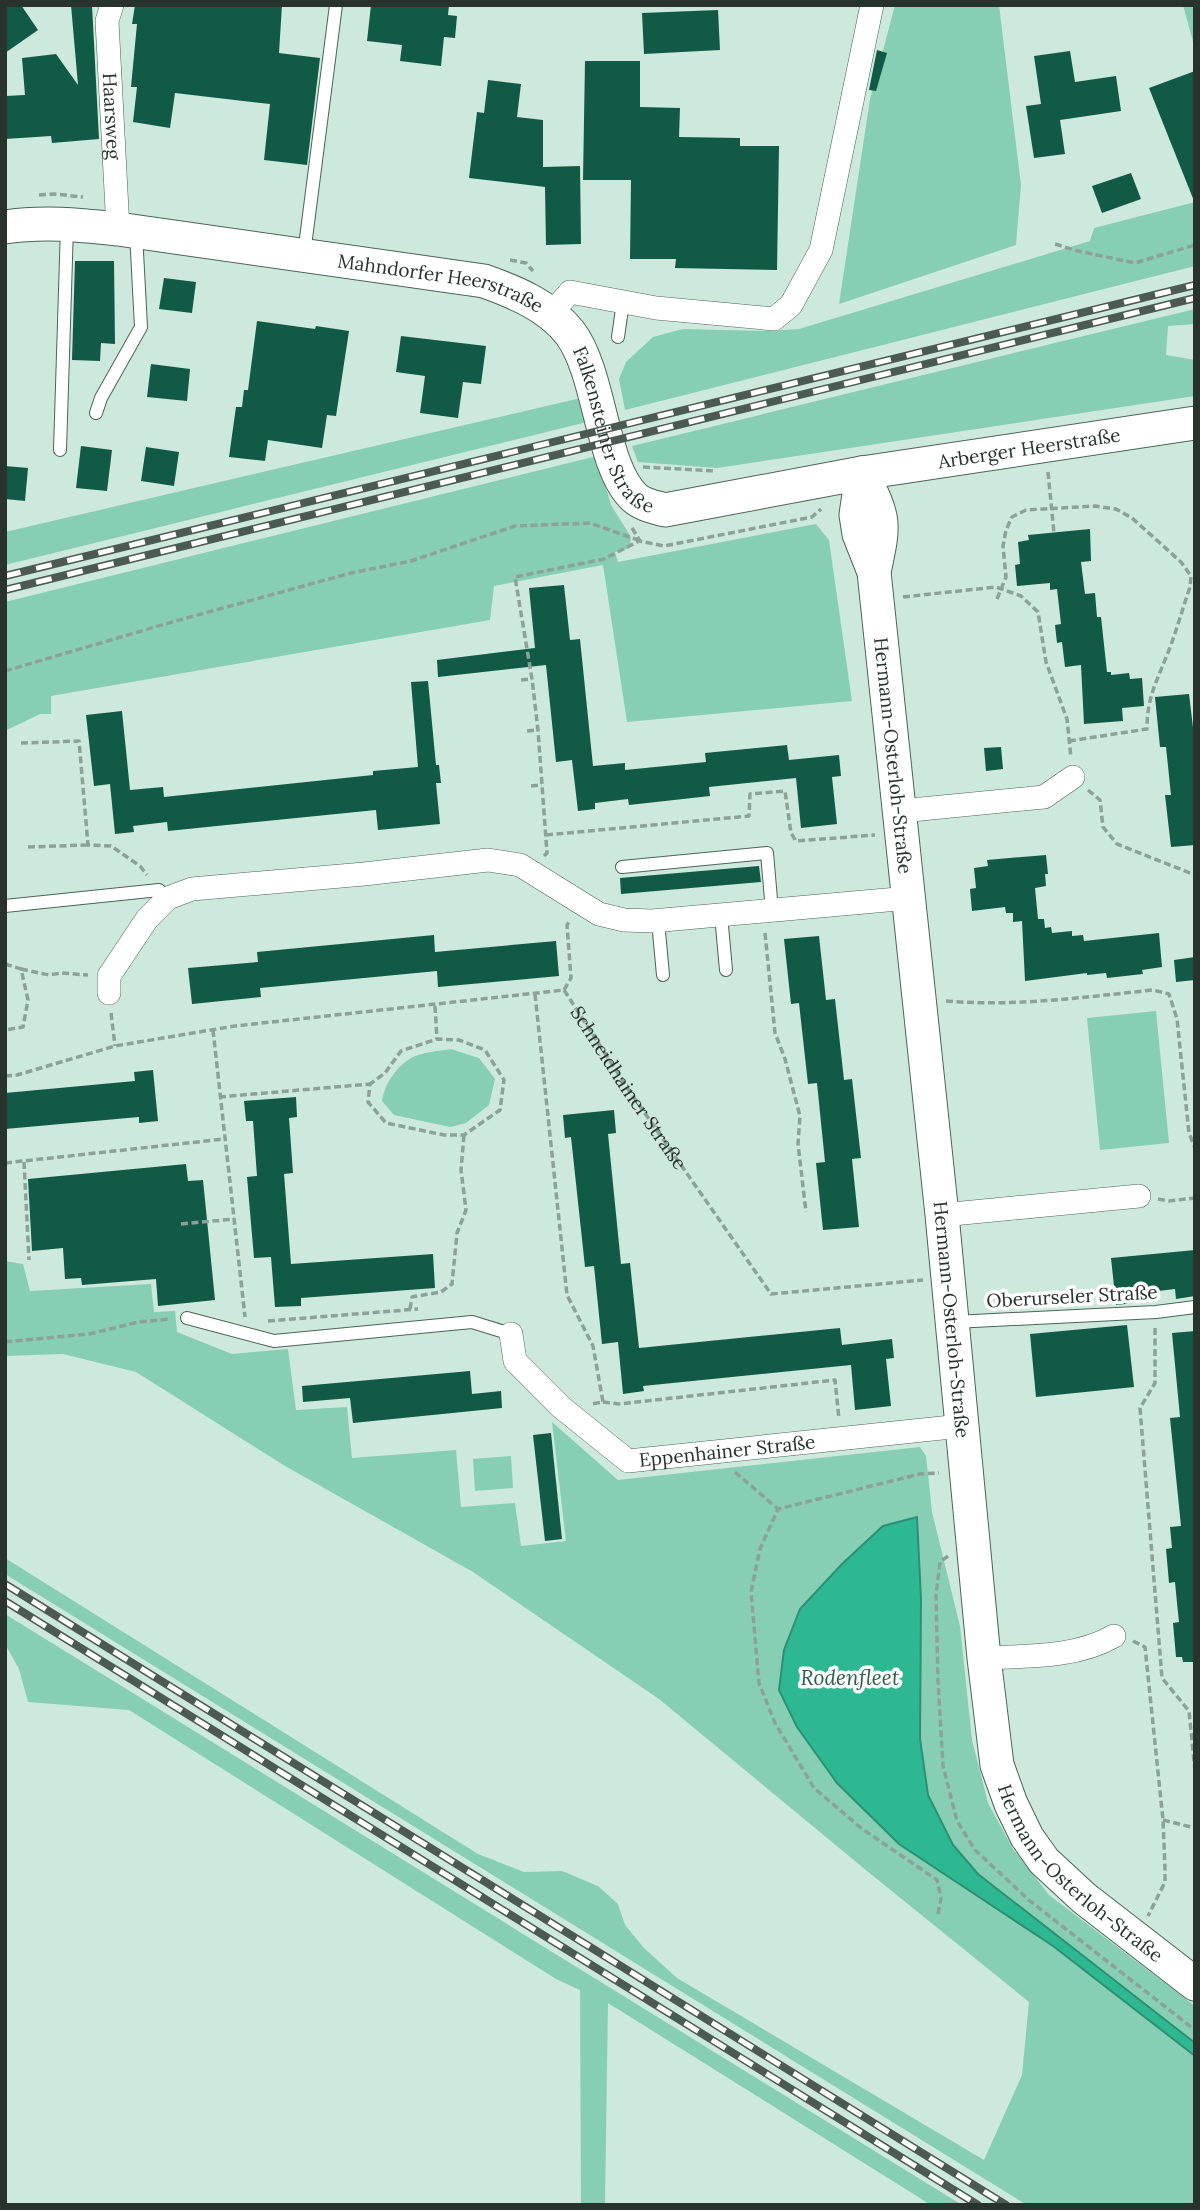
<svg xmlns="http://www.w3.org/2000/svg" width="1200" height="2210" font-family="Lora,serif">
<rect width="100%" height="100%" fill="#cde9dd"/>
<g fill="#86cfb5">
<polygon points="895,5 999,5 1021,185 1016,245 839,304 870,99"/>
<polygon points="1183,5 1195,5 1195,49"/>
<polygon points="1195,202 1195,266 625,410 619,379 626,362 653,337 683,329 765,331 799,329 1090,241 1094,228"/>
<polygon points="1195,309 1195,324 1168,326 1166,355 1195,360 1195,396 717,468 638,462 632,446"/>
<polygon points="581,398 587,422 5,565 5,532"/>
<polygon points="597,456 611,505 631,537 630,548 615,552 618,562 816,524 829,540 852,701 627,722 603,565 494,586 490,620 51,696 51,714 40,714 5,731 5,602"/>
<polygon points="1156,1011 1169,1143 1100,1150 1087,1018"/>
<path d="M451,1049L479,1058L495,1079L489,1105L466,1123L450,1127L394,1115L382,1101C384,1085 397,1065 413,1057C424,1052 439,1051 451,1049Z"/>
<polygon points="5,1261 23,1264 30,1291 151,1284 154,1312 175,1311 177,1332 232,1354 288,1349 296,1410 347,1407 352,1458 456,1450 461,1507 515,1503 521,1546 566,1541 552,1422 618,1480 920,1447 926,1456 932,1512 960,1626 972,1740 988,1803 1013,1849 1049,1895 1195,2006 1195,2043 979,1874 967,1887 1053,1946 1195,2056 1195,2205 1027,2205 5,1574 5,1558 478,1854 524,1872 562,1871 598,1886 618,1904 625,1925 644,1948 677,1978 984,2160 1022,2075 1029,2002 867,1871 659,1699 473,1572 285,1466 136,1372 63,1354 5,1356"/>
<polygon points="511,1456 513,1488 475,1491 473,1459"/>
<polygon points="5,1614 962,2205 931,2205 608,2003 605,2205 581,2205 580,1990 556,1979 129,1710 28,1702 19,1669 5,1644"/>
</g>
<polygon fill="#2eb891" stroke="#2c9073" stroke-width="2" points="917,1517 921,1599 920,1739 928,1795 953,1845 978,1874 1195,2043 1195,2056 1053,1946 899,1844 837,1783 797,1727 779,1690 784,1650 800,1609 842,1564 883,1526"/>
<g fill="#115a45">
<polygon points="5,5 21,5 38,30 5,53"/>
<polygon points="71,5 92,5 99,139 52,143 51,136 5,139 5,96 25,95 22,58 56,54 78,85"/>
<polygon points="135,5 282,5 279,53 320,58 307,165 264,160 270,104 175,93 170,128 133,122 137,87 131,87 137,24 132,24"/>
<polygon points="371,5 449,5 448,15 457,16 455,38 444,37 441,66 400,61 402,45 367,41"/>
<polygon points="718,10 720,50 644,54 642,13"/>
<polygon points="877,50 887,53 876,91 869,90"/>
<polygon points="1070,51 1075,82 1116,76 1121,111 1060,120 1065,154 1034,158 1026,106 1041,104 1034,56"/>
<polygon points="585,61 640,61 640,107 680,108 679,137 740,138 740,146 779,146 777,270 675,268 676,259 630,259 631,180 583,180"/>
<polygon points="1195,71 1195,201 1194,201 1149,88"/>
<polygon points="488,80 521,84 517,117 543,120 543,167 580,166 581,244 546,245 545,187 469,178 477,112 484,113"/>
<polygon points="1131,173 1141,199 1102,213 1092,186"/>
<polygon points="75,261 114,261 115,344 101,343 100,361 72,360"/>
<polygon points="164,278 196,282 192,313 159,309"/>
<polygon points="257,321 315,329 316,326 349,331 336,416 327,415 322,448 268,440 265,461 229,457 236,407 242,407 244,390 248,390"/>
<polygon points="401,336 486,346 481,384 463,382 458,418 420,413 425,376 396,372"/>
<polygon points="151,364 190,369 187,401 147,397"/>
<polygon points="81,446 112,450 107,491 76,488"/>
<polygon points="146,447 179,452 174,486 141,481"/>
<polygon points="5,466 28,468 25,501 5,499"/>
<polygon points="1090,529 1091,561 1081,562 1085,594 1095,593 1097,617 1101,617 1107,672 1111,672 1111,675 1129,673 1130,679 1142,678 1144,706 1122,708 1123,721 1084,724 1081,665 1065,667 1062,642 1057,643 1055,625 1061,624 1057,589 1050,590 1050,583 1017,586 1015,565 1020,564 1018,542 1029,540 1028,535"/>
<polygon points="564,585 570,640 580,639 593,766 625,763 625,770 706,762 705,753 787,745 789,760 839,755 841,776 832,777 837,824 801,828 796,778 709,787 710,796 629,805 628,799 595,803 595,809 578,811 572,760 556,762 546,665 438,677 437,660 535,648 529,588"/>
<polygon points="428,681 436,765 439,765 441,783 436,783 440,824 378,830 376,810 168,831 167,822 133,826 134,832 115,834 110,784 94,786 86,715 122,711 130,790 163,787 164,797 373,775 373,771 418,767 411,682"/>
<polygon points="1189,694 1195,744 1195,845 1171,847 1165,795 1171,795 1166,747 1160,747 1155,697"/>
<polygon points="1001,747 1003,769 986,771 984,748"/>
<polygon points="1046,855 1048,874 1045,874 1046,886 1035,888 1038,919 1044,919 1045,928 1051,927 1052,933 1072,931 1072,936 1083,935 1084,941 1159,933 1162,967 1142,970 1143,974 1107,978 1106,973 1087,975 1087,973 1025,981 1022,921 1013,922 1013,913 1006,913 1005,907 972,911 970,889 976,888 974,868 988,866 987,860"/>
<polygon points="759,866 761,882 621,894 620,878"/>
<polygon points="434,935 435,952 556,941 559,976 438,987 437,971 260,988 261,997 192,1004 188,968 258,962 257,952"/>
<polygon points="819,936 826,1000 835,999 844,1080 852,1079 861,1158 852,1159 859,1227 823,1230 816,1163 825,1162 817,1083 808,1084 799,1003 791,1004 784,939"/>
<polygon points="1195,957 1195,980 1176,982 1174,960"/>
<polygon points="153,1070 158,1121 139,1123 139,1117 5,1129 5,1093 135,1081 134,1072"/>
<polygon points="296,1097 297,1117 289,1118 293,1173 284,1174 291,1264 433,1254 435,1288 301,1298 301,1306 275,1307 271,1257 254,1258 247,1177 257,1176 253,1121 246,1121 244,1101"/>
<polygon points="614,1110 616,1133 608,1134 621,1264 630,1263 639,1348 840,1328 842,1345 892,1339 894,1358 886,1359 891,1406 855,1410 851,1365 643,1386 644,1391 623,1394 618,1342 602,1344 594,1266 585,1267 571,1137 565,1138 563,1115"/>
<polygon points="186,1164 188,1181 203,1180 215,1300 158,1306 156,1279 82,1285 81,1278 65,1279 63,1248 32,1251 28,1179"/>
<polygon points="1195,1250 1195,1296 1176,1299 1175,1289 1133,1294 1134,1303 1116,1305 1111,1258"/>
<polygon points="1127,1325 1134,1387 1036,1397 1030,1334"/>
<polygon points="1195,1331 1195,1662 1183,1662 1182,1657 1176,1657 1173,1623 1179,1622 1177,1603 1175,1582 1169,1583 1166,1549 1172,1548 1170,1527 1181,1526 1170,1418 1180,1417 1172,1333"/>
<polygon points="470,1371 472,1394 501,1391 502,1408 353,1423 350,1398 303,1402 302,1386"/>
<polygon points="551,1433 562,1539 545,1541 533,1435"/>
</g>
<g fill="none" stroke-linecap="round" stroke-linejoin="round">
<defs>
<g id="lane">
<polyline points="304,254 336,5"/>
<polyline points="618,337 623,302"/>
<polyline points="96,413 101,398 141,327 136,233"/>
<polyline points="60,450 67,227"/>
<polyline points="622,867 767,853 772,911"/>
<polyline points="5,906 159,890 168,898"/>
<polyline points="721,915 726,970"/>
<polyline points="658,921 663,975"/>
<polyline points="187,1318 274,1341 472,1322 511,1334"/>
<polyline points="954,1322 1156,1312 1195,1307"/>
</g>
<g id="street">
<path id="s2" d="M112,5L107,21L118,229"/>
<polyline points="551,314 570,292 656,308 774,319 791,305 821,250 872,5"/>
<polyline points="901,811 1044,797 1073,777"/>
<polyline points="109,993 109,976 147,919 168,898 192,889 364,874 488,860 520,865 599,914 624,920 652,921 909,898"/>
<polyline points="942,1215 1139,1196"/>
<path id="s3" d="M511,1334L515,1361L561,1407L628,1461L961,1426"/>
<path d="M984,1658C1027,1656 1076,1658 1114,1636"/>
</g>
<g id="secondary">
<path id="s4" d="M5,227C44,221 80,225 118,229L484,281C515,292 549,306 570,333C601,374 601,468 635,498C643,505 655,507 665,510L862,473L1195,423"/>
<path id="s5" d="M862,473L856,515L859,534L874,572L942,1215L984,1658L997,1765L1011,1804L1027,1837L1044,1861L1084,1898L1195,1984"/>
<path d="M862,473C885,520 885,521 874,572"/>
</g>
</defs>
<use href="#lane" stroke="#4b645a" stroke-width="14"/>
<use href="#street" stroke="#4b645a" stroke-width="24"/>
<use href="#secondary" stroke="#4b645a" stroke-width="35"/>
<g stroke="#8ca299" stroke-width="3.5" stroke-dasharray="7 3.5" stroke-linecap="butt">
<polyline points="39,195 55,194 83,197"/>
<polyline points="1055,244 1078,251 1135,263 1195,245"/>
<polyline points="510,260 526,263 533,271"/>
<polyline points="643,467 716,471"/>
<polyline points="1048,472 1054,533"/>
<polyline points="632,528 640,541 664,546 812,517 821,509"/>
<polyline points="903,597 996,587 1021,596 1038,612 1046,662 1067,719 1071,758"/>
<path d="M997,599L1006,577L1003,546L1006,530L1012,517L1026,510L1095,506L1116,509L1132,518L1181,562L1191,576L1190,587C1182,610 1176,633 1167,655C1156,683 1147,698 1147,729L1069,741"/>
<polyline points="5,671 172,622 351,573 411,561 515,526 590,523 638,540"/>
<polyline points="521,680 532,679"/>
<polyline points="527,731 538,730"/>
<polyline points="21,743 79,741 88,845 111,846 140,866 147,875"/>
<polyline points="531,786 542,785"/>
<polyline points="1088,790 1100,800 1103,827 1117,844 1195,875"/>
<polyline points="546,835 749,816 750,794 785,791 791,833 796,841 875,835"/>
<polyline points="28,847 88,845"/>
<polyline points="544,856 547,853 538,730 532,679 515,577 604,559 639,541"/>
<polyline points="765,933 775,1033 785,1059 800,1116 798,1144 806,1212"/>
<polyline points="5,964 21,969 28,1000 23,1027 5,1030"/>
<polyline points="21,969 49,975 61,973 88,975"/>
<polyline points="564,990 571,978 567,925 569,922"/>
<polyline points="535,994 567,1295 593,1346 603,1402 591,1404"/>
<path d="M946,1001C1015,1007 1084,997 1153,990L1169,994L1177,1019L1189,1133L1195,1148"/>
<polyline points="435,1006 437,1039"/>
<polyline points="111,1013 115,1046"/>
<polyline points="213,1030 245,1317"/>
<path id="s1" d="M5,1076L17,1075L115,1046L235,1026L564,990L628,1089L771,1294L923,1280"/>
<polyline points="219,1097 370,1084 368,1102 386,1123 444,1135 464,1135 500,1110 504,1080 485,1050 459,1040 437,1039 401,1051 385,1073 370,1084"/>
<polyline points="24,1162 29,1260"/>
<polyline points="5,1163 224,1139"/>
<polyline points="1158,1199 1169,1201 1195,1198"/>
<polyline points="181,1224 234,1219"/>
<polyline points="410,1309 412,1297 441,1292 452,1284 457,1233 466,1210 461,1170 464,1135"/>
<polyline points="268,1321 418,1309"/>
<polyline points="1155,1328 1155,1383 1140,1408 1162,1678 1189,1711 1195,1771"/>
<polyline points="5,1342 89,1334 138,1322 171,1319"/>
<polyline points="603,1402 619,1404 835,1380 839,1419"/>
<polyline points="735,1472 778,1509"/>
<polyline points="948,1556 940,1562 936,1595 938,1681 943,1766 957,1821 975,1850 1030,1901 1195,2030"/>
<polyline points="1133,1641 1145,1647 1163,1820 1165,1868 1165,1882 1148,1916"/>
<polyline points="1163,1820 1195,1828"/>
<polyline points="938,1914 941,1898 937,1880 861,1828 814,1788 775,1723 759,1683 751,1592 760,1549 778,1509 920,1474 939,1473"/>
</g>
<use href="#lane" stroke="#fff" stroke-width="12"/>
<use href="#street" stroke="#fff" stroke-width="23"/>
<use href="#secondary" stroke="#fff" stroke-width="33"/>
<defs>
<g id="rail">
<polyline points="5,576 1195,285"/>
<polyline points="5,590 1195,298"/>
<polyline points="5,1584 1006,2205"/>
<polyline points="5,1601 978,2205"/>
</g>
</defs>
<use href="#rail" stroke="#4c5a54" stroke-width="8"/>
<use href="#rail" stroke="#fff" stroke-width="5" stroke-dasharray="16" stroke-linecap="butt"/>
</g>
<g text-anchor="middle" stroke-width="7" stroke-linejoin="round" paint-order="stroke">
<g font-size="19" fill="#28332e" stroke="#fff">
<text dy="7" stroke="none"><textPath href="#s2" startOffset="112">Haarsweg</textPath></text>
<text dy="7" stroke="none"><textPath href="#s4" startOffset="441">Mahndorfer Heerstraße</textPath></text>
<text dy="7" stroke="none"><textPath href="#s4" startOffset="693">Falkensteiner Straße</textPath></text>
<text dy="7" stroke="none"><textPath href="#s4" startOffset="1166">Arberger Heerstraße</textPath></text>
<text dy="7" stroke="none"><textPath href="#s5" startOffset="287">Hermann-Osterloh-Straße</textPath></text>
<text dy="7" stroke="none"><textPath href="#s1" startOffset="684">Schneidhainer Straße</textPath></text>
<text transform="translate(1072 1296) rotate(-3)" y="7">Oberurseler Straße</text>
<text dy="7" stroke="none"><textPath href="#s5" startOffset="854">Hermann-Osterloh-Straße</textPath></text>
<text dy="7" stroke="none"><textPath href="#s3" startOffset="278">Eppenhainer Straße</textPath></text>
<text dy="7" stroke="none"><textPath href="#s5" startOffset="1442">Hermann-Osterloh-Straße</textPath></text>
</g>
<g font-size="21" font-style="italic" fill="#2c604e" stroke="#fff">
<text x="850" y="1685">Rodenfleet</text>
</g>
</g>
<rect width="1200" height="2210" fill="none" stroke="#28332e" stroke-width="14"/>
</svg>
